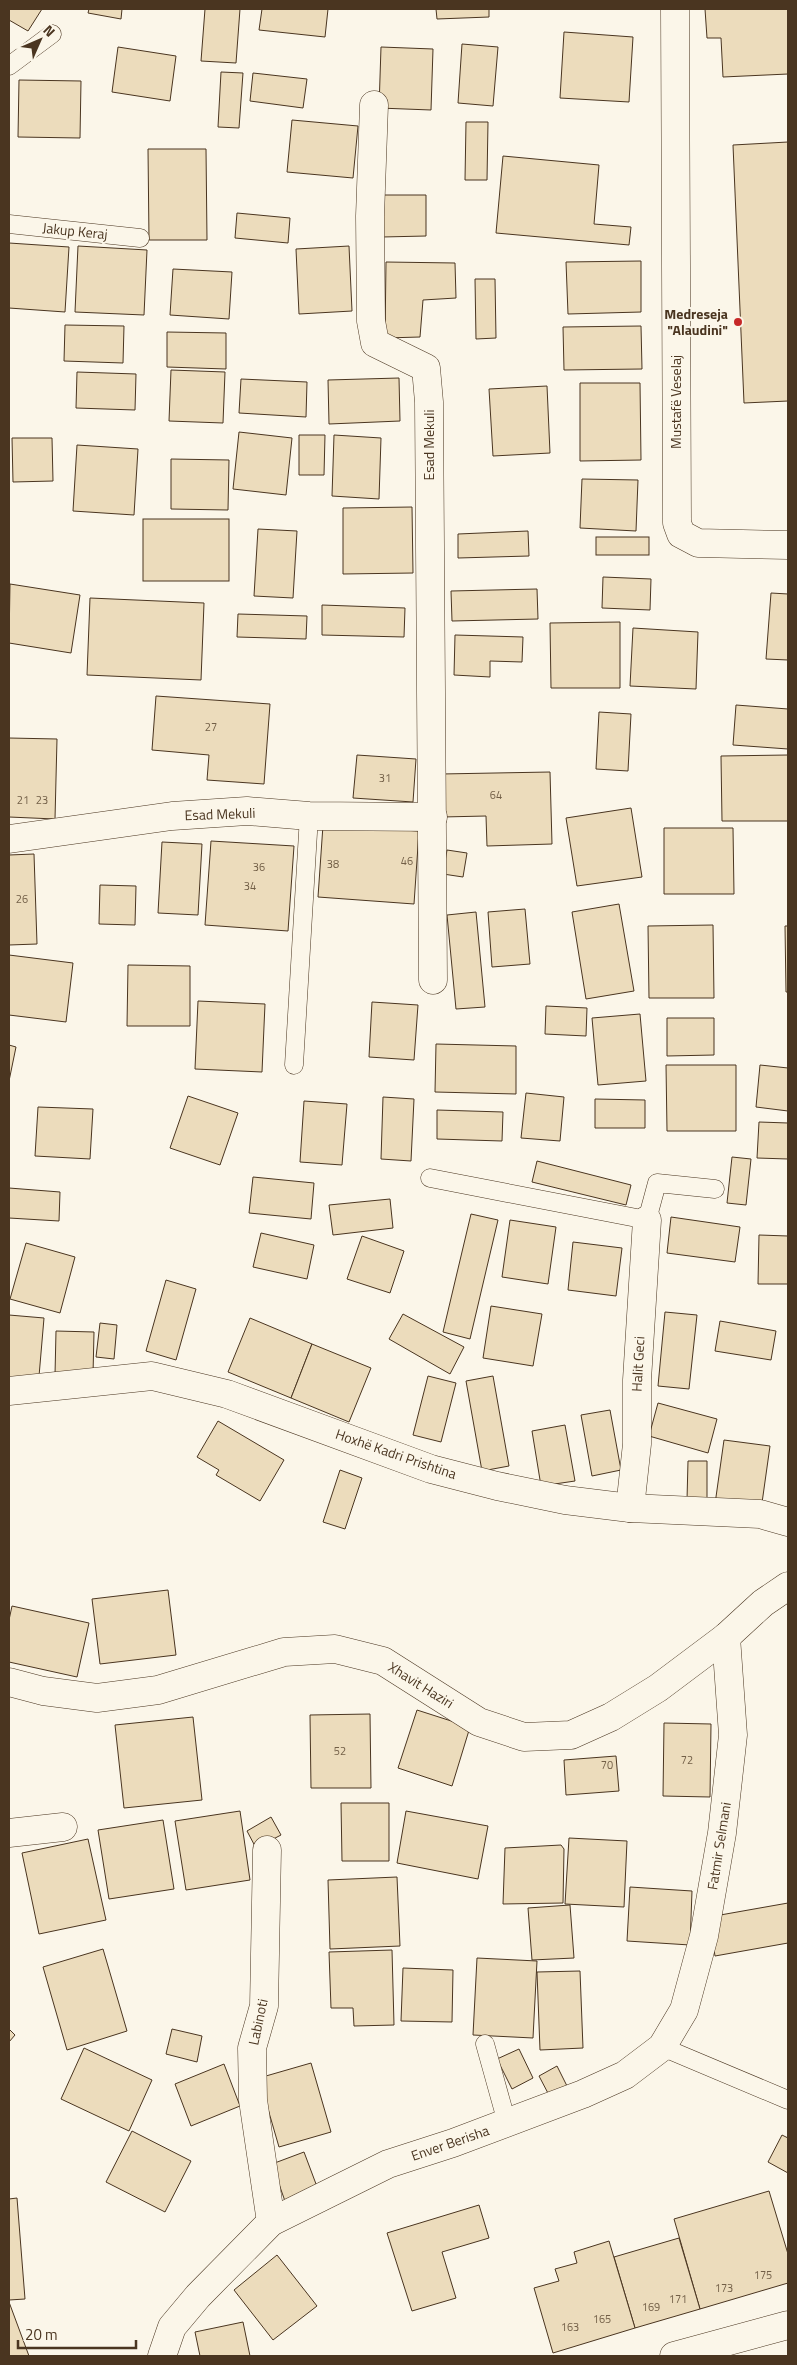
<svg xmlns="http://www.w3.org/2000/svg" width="797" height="2365" font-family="'Titillium Web',sans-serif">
<rect width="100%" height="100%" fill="#fbf6e9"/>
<g fill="#ecdcbc" stroke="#4a3520">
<polygon points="9,9 42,9 28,31 9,20"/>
<polygon points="89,9 122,9 121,19 88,13"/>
<polygon points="205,9 240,9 236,63 201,61"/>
<polygon points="262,9 328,9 325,37 259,30"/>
<polygon points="436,9 489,9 489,17 437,19"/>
<polygon points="705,9 788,9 788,74 723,77 721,38 707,38"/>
<polygon points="564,32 633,37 629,102 560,98"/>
<polygon points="462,44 498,47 493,106 458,103"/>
<polygon points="118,47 176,56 170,101 112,92"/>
<polygon points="381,47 433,49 431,110 379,108"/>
<polygon points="221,72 243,73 239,128 218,127"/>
<polygon points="253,73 307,79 303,108 250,101"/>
<polygon points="19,80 81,81 80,138 18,137"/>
<polygon points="292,120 358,126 353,178 287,172"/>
<polygon points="466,122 488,122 487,180 465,180"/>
<polygon points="788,142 788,401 744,403 733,145"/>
<polygon points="148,149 206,149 207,240 149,240"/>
<polygon points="503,156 599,165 594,224 631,227 629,245 496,233"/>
<polygon points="381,195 426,195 426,236 382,237"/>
<polygon points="237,213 290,218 288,243 235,238"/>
<polygon points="9,243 69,247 65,312 9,308"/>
<polygon points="78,246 147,250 144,315 75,312"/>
<polygon points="349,246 352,311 299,314 296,249"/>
<polygon points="641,261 641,312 568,314 566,262"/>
<polygon points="386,262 455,263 456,298 423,300 420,337 385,338"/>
<polygon points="173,269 232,272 229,319 170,315"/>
<polygon points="475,279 495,279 496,338 476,339"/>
<polygon points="65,325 124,326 123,363 64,361"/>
<polygon points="641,326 642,369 564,370 563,327"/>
<polygon points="167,332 226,333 226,369 167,367"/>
<polygon points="171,370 225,372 223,423 169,421"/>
<polygon points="77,372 136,374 135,410 76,408"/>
<polygon points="399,378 400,421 329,424 328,380"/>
<polygon points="241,379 307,382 306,417 239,413"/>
<polygon points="580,383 640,383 641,460 580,461"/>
<polygon points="547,386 550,453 493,456 489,389"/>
<polygon points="239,432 292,438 286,495 233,489"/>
<polygon points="299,435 325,435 324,475 299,475"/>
<polygon points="334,435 381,438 379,499 332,496"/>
<polygon points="12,438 52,438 53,481 13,482"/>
<polygon points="77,445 138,449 134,515 73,511"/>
<polygon points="171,459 229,460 228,510 171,509"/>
<polygon points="582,479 638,480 636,531 580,528"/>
<polygon points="412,507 413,573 343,574 343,508"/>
<rect x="143" y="519" width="86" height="62"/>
<polygon points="258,529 297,531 293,598 254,596"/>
<polygon points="528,531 529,556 458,558 458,534"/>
<rect x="596" y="537" width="53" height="18"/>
<polygon points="603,577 651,579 650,610 602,608"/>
<polygon points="10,584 80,595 71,653 9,643"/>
<polygon points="537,589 538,619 452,621 451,591"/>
<polygon points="771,593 788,594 788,660 766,659"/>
<polygon points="90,598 204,603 201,680 87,675"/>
<polygon points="322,605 405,608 404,637 322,635"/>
<polygon points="238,614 307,616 306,639 237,637"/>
<polygon points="620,622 620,688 551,688 550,623"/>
<polygon points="633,628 698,632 696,689 630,686"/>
<polygon points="455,635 523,637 522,662 490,661 490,677 454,675"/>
<polygon points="156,696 270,704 264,784 207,780 209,755 152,750"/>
<polygon points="736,705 788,709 788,749 733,745"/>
<polygon points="599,712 631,714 628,771 596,769"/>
<polygon points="9,738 57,739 55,819 9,817"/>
<polygon points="357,755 416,759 413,802 353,798"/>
<polygon points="788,755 788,821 722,821 721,756"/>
<polygon points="550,772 552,844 487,846 486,816 442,817 441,774"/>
<polygon points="631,808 642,877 577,886 566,818"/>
<polygon points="323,825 419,831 414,904 318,897"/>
<polygon points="664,828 733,828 734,894 664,894"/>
<polygon points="211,841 294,846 288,931 205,925"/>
<polygon points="162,842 202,844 198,915 158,913"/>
<polygon points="447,850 467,853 463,877 443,874"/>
<polygon points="34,854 37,944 9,945 9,855"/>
<polygon points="100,885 136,886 135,925 99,924"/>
<polygon points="619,904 634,991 586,999 572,912"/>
<polygon points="525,909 530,964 492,967 488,912"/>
<polygon points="476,912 485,1007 456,1009 447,915"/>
<polygon points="713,925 714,998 649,998 648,926"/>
<polygon points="785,926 788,926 788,992 786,992"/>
<polygon points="9,955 73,963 66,1022 9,1015"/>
<polygon points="128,965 190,966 190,1026 127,1026"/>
<polygon points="198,1001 265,1004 262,1072 195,1069"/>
<polygon points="372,1002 418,1005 414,1060 369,1057"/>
<polygon points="546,1006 587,1008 586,1036 545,1034"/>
<polygon points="640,1014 646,1081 598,1085 592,1018"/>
<polygon points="667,1018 714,1018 714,1055 667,1056"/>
<polygon points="436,1044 516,1046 516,1094 435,1092"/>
<polygon points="9,1045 16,1047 9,1081"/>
<polygon points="666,1065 736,1065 736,1131 667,1131"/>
<polygon points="760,1065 788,1068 788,1111 756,1107"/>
<polygon points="526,1093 564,1097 560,1141 521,1138"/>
<polygon points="188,1096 238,1113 220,1165 170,1148"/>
<polygon points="383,1097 414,1099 411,1161 381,1159"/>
<polygon points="595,1099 645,1100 645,1128 595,1128"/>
<polygon points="304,1101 347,1104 342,1165 300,1162"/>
<polygon points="38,1107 93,1109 90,1159 35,1156"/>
<polygon points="437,1110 503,1112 502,1141 437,1139"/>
<polygon points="759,1122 788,1123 788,1159 757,1158"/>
<polygon points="732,1157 751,1159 746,1205 727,1203"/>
<polygon points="537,1161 631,1185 626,1205 532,1182"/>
<polygon points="253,1177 314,1183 311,1219 249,1213"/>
<polygon points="9,1188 60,1192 59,1221 9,1218"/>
<polygon points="390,1199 393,1228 333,1235 329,1205"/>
<polygon points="471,1214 498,1220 470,1339 443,1332"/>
<polygon points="671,1217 740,1227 735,1262 667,1253"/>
<polygon points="510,1220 556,1227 548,1284 502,1277"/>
<polygon points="261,1233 314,1245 307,1279 253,1267"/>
<polygon points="759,1235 788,1236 788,1284 758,1284"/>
<polygon points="362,1236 404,1251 390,1293 347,1279"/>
<polygon points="573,1242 622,1248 616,1296 568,1290"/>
<polygon points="26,1243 75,1257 60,1313 10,1299"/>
<polygon points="166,1280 196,1289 176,1360 146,1351"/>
<polygon points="491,1306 542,1314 533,1366 483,1358"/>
<polygon points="665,1312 697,1315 689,1389 658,1386"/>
<polygon points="403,1314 464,1347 450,1374 389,1339"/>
<polygon points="9,1315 44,1318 38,1388 9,1385"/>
<polygon points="250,1318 312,1344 291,1398 228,1372"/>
<polygon points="720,1321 776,1331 771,1360 715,1351"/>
<polygon points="100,1323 117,1325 114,1359 96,1357"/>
<polygon points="56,1331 94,1332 93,1375 55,1375"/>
<polygon points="312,1344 371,1368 349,1422 291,1398"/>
<polygon points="428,1376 456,1383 441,1442 413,1435"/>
<polygon points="493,1376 509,1466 482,1471 466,1381"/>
<polygon points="658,1403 717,1419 708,1453 649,1436"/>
<polygon points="610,1410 621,1470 592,1476 581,1415"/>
<polygon points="218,1421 284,1460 260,1501 216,1475 219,1470 197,1457"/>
<polygon points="565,1425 575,1481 541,1486 532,1431"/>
<polygon points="724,1440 770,1446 761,1510 715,1504"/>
<polygon points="688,1461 707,1461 707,1501 687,1500"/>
<polygon points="340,1470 362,1478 345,1529 323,1522"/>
<polygon points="168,1590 176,1655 100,1664 92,1599"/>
<polygon points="12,1606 89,1623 77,1677 9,1662 9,1620"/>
<polygon points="417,1710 470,1727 452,1786 398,1768"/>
<polygon points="370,1714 371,1788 311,1788 310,1715"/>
<polygon points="193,1717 202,1800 124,1808 115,1725"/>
<polygon points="664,1723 711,1724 710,1797 663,1796"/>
<polygon points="616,1756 619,1791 566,1795 564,1760"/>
<polygon points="341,1803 389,1803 389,1861 342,1861"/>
<polygon points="240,1811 250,1880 186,1890 175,1821"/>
<polygon points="406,1811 488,1826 478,1879 397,1863"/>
<polygon points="271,1817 281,1835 256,1848 247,1831"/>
<polygon points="163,1820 174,1889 109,1899 98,1830"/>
<polygon points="569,1838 627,1841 624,1907 565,1904"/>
<polygon points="88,1839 106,1920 39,1934 22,1853"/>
<polygon points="561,1845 564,1849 563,1903 503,1904 505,1848"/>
<polygon points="397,1877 400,1946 330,1949 328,1880"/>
<polygon points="630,1887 692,1891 690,1945 627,1941"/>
<polygon points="788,1903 788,1943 715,1956 709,1917"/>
<polygon points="570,1905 574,1958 532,1960 528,1908"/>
<polygon points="103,1949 127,2031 67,2050 43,1967"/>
<polygon points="392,1950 394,2025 354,2026 353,2008 331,2008 329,1952"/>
<polygon points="477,1958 537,1961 533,2038 473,2035"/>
<polygon points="403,1968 453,1970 452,2022 401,2021"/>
<polygon points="580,1971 583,2048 540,2050 537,1972"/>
<polygon points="9,2029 15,2035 9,2042"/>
<polygon points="172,2029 202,2036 197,2062 166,2054"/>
<polygon points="84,2048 152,2080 129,2131 61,2099"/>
<polygon points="519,2049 533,2078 512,2089 497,2059"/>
<polygon points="311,2063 331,2132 279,2147 259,2078"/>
<polygon points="224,2064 240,2106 191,2126 175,2084"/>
<polygon points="557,2066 568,2088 550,2097 539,2076"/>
<polygon points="132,2131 191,2161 165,2212 106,2182"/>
<polygon points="782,2135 788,2138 788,2173 768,2162"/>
<polygon points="304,2152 319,2192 286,2204 272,2164"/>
<polygon points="769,2191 788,2254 788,2283 700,2309 674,2219"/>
<polygon points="17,2198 25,2299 9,2300 9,2199"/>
<polygon points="479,2205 489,2238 442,2252 456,2298 412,2311 387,2233"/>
<polygon points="679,2238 700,2309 635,2328 614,2257"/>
<polygon points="609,2241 635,2328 553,2353 534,2288 559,2281 555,2269 577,2263 574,2252"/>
<polygon points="277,2255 317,2306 273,2340 234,2290"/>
<polygon points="9,2302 29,2356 9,2356"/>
<polygon points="243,2322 250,2356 200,2356 195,2332"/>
</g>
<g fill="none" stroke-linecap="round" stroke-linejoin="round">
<defs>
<g id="service">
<polyline points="9,66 52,34"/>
<polyline points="9,224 140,238"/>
<polyline points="294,1065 309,816"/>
<polyline points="430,1178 647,1220 657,1183 715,1189"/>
<polyline points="485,2044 507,2123"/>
<polyline points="662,2047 788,2100"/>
</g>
<g id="minor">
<polyline points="675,9 677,523 681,534 698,543 788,545"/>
<polyline points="374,105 370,216 371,321 375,343 426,368 429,402 433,980"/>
<polyline points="9,839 172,816 247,811 309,816 433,817"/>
<polyline points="9,1391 152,1376 227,1394 431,1469 497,1486 565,1500 630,1508 760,1514 788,1522"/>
<polyline points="630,1508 637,1444 637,1380 647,1220"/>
<polyline points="9,1833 63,1827"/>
<polyline points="267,1850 264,2006 252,2048 253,2100 271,2222"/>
<polyline points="162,2356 172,2327 198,2296 271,2222 388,2164 453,2143 583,2094 625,2075 662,2047 684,2010 704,1936 722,1833 733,1735 726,1637"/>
</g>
<g id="tertiary">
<polyline points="9,1682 43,1691 97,1698 158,1690 284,1652 335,1649 383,1661 479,1722 524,1737 571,1735 611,1717 658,1688 726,1637 763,1603 788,1586"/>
<polyline points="674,2356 788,2325"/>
</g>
</defs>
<use href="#service" stroke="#4a3520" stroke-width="19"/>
<use href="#minor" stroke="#4a3520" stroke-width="29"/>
<use href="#tertiary" stroke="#4a3520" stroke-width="29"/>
<use href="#service" stroke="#fbf6e9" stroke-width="18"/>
<use href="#minor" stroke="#fbf6e9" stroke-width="28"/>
<use href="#tertiary" stroke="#fbf6e9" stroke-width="28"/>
</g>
<circle fill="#c62828" stroke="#fbf6e9" stroke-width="2" cx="738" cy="322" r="5"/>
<g text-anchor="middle" stroke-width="4" stroke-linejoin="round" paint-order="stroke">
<g font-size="11" fill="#725f47">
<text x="211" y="731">27</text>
<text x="385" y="782">31</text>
<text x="496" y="799">64</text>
<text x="23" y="804">21</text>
<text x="42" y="804">23</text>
<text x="407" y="865">46</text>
<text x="333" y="868">38</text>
<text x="259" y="871">36</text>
<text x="250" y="890">34</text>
<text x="22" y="903">26</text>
<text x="340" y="1755">52</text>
<text x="687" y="1764">72</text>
<text x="607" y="1769">70</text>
<text x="763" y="2279">175</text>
<text x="724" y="2292">173</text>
<text x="678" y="2303">171</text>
<text x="651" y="2311">169</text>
<text x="602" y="2323">165</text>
<text x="570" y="2331">163</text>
</g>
<g font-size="14" fill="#4a3520" stroke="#fbf6e9">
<text transform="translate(75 231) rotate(6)" y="5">Jakup Keraj</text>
<text transform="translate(676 402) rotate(-90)" y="5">Mustafë Veselaj</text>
<text transform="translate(429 445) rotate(-90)" y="5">Esad Mekuli</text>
<text transform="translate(220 814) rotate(-2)" y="5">Esad Mekuli</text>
<text transform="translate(638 1364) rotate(-87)" y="5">Halit Geci</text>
<text transform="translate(396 1454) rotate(19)" y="5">Hoxhë Kadri Prishtina</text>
<text transform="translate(421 1685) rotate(32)" y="5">Xhavit Haziri</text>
<text transform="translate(719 1846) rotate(-81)" y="5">Fatmir Selmani</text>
<text transform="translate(258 2022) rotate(-78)" y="5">Labinoti</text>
<text transform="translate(450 2143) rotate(-19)" y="5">Enver Berisha</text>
</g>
<g font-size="14" font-weight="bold" fill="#4a3520" stroke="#fbf6e9" text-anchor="end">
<text x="728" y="319">Medreseja<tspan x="728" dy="16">"Alaudini"</tspan></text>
</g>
</g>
<rect width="797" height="2365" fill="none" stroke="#4a3520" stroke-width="20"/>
<g transform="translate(40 40) rotate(45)" stroke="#fbf6e9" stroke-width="4" paint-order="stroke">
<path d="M0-4L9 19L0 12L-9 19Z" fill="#4a3520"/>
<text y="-8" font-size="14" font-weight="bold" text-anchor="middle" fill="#4a3520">N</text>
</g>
<path d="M18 2340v8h118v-8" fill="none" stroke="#4a3520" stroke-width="2.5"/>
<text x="25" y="2340" font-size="15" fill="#4a3520" stroke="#fbf6e9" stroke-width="4" paint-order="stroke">20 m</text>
</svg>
